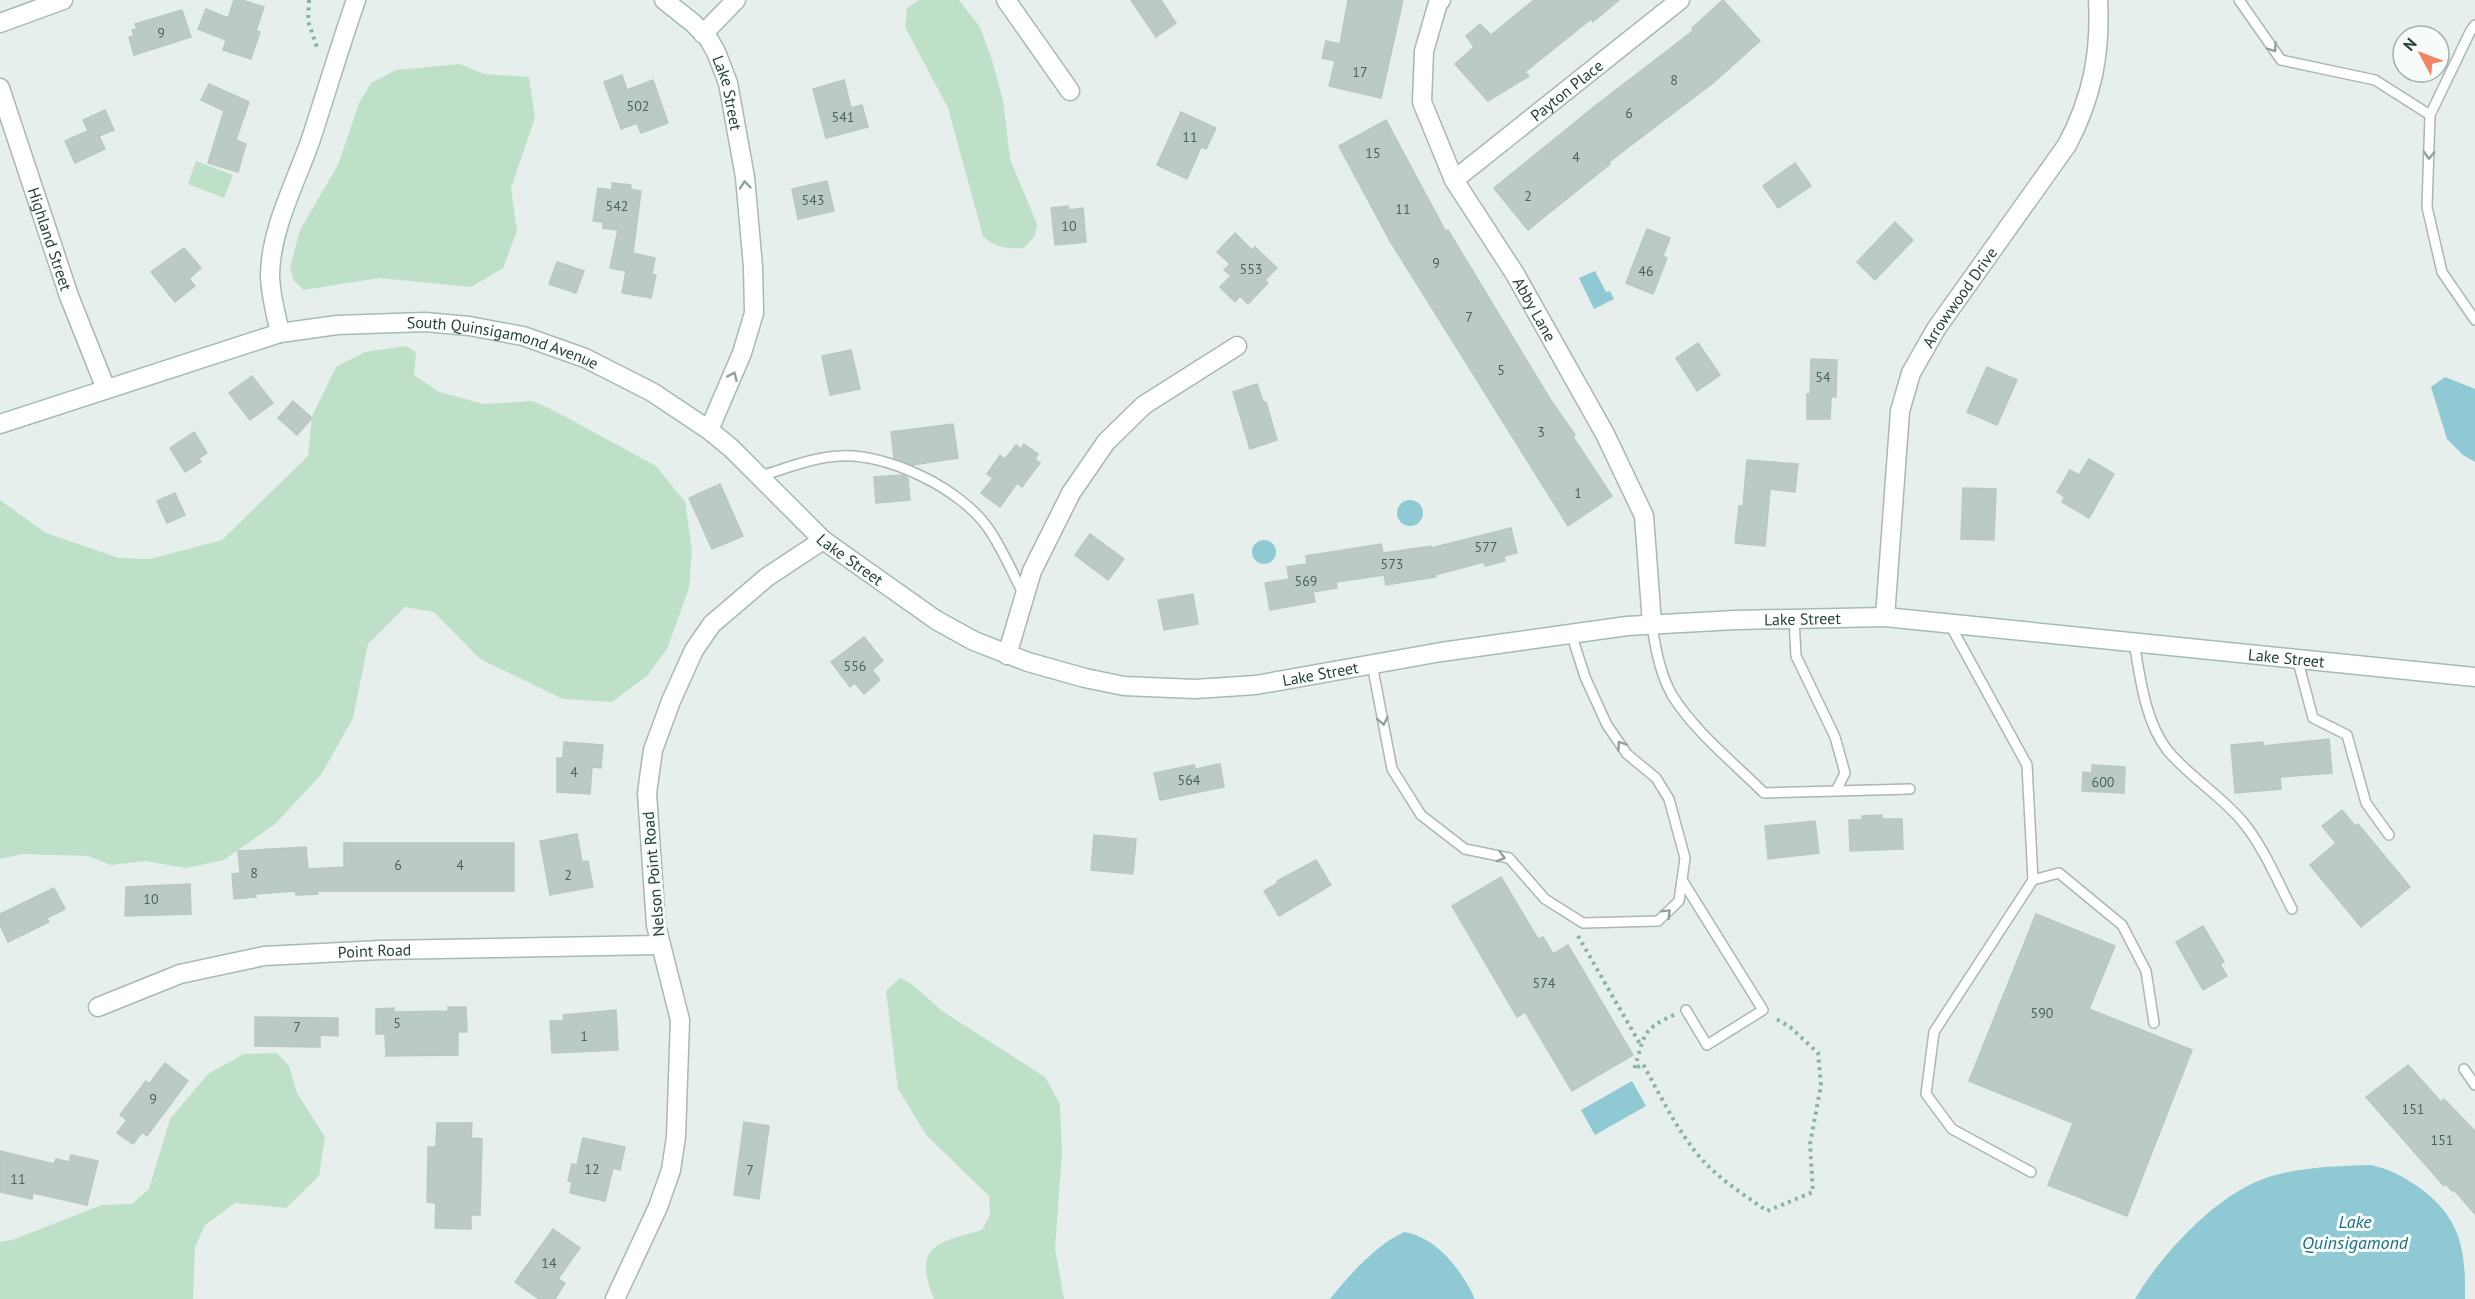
<svg xmlns="http://www.w3.org/2000/svg" width="2475" height="1299" font-family="'PT Sans',sans-serif">
<rect width="100%" height="100%" fill="#e6efeb"/>
<g fill="#bfe0c8">
<path d="M919,0H959L980,27L992,60L1003,100L1010,159L1037,224L1035,236L1024,248C1009,249 994,248 983,236L948,108L905,27L907,8Z"/>
<polygon points="460,64 484,74 529,77 535,118 511,188 517,231 503,268 471,287 379,278 304,290 294,281 290,267 300,230 338,165 359,103 371,83 396,70"/>
<polygon points="196,161 233,175 224,198 188,184"/>
<polygon points="406,346 416,352 414,375 439,392 484,404 532,401 551,409 656,466 685,502 692,550 689,588 667,649 647,676 612,702 563,699 480,659 434,612 405,607 368,644 353,718 321,775 275,824 224,860 186,868 145,861 111,865 88,856 22,854 0,859 0,500 46,533 119,558 150,559 222,540 308,456 312,416 336,367 365,352"/>
<path d="M900,978L913,985L942,1011L1045,1077L1060,1104L1062,1153L1055,1249L1064,1299H934C912,1245 937,1243 982,1230L990,1215L989,1196L927,1136L898,1089L886,991Z"/>
<polygon points="277,1053 289,1066 297,1093 325,1137 319,1176 286,1208 235,1203 205,1225 195,1247 193,1299 0,1299 0,1242 12,1240 102,1205 132,1204 149,1189 170,1119 208,1074 244,1054"/>
</g>
<g fill="#8ec9d4">
<polygon points="1595,271 1606,292 1610,291 1614,299 1594,309 1579,278"/>
<polygon points="2445,377 2475,389 2475,462 2463,455 2447,439 2431,387"/>
<circle cx="1410" cy="513" r="13"/>
<circle cx="1264" cy="552" r="12"/>
<polygon points="1632,1081 1646,1106 1595,1135 1581,1110"/>
<path d="M2371,1165C2389,1169 2402,1176 2417,1186C2460,1216 2466,1248 2465,1299H2135C2161,1255 2214,1197 2263,1179C2296,1167 2336,1166 2371,1165Z"/>
<path d="M1404,1232C1437,1237 1462,1271 1475,1299H1330C1350,1274 1375,1246 1404,1232Z"/>
</g>
<g fill="#bbcac4" stroke="#b8c9c2" stroke-width="1.5">
<polygon points="234,0 242,0 264,7 256,31 260,32 251,59 223,50 226,40 198,29 206,9 228,18"/>
<polygon points="1131,0 1161,0 1176,23 1156,37"/>
<polygon points="1348,0 1403,0 1381,98 1329,86 1335,61 1322,58 1326,41 1340,44"/>
<polygon points="1534,0 1619,0 1593,22 1591,19 1525,72 1529,76 1488,101 1455,64 1474,47 1466,36 1480,24 1491,35"/>
<polygon points="1723,0 1760,41 1713,83 1609,162 1610,164 1528,230 1494,188 1595,106 1694,30 1692,28"/>
<polygon points="182,10 191,37 134,55 129,37 134,36 132,30 137,29 135,24"/>
<polygon points="622,75 627,90 653,80 668,123 641,133 637,123 621,129 604,82"/>
<polygon points="844,80 851,108 862,105 868,127 826,138 813,89"/>
<polygon points="209,84 249,102 236,140 246,144 238,172 208,163 224,111 201,100"/>
<polygon points="105,110 114,130 99,136 105,149 75,163 65,141 88,131 83,120"/>
<polygon points="1181,112 1216,128 1206,149 1201,147 1187,179 1157,165"/>
<polygon points="1386,120 1446,232 1448,230 1550,399 1575,435 1573,437 1612,496 1568,526 1390,241 1339,146"/>
<polygon points="1795,163 1811,186 1778,208 1763,186"/>
<polygon points="827,181 834,211 798,219 792,189"/>
<polygon points="612,183 631,185 630,189 641,191 633,253 655,258 652,274 656,275 651,298 622,293 626,271 610,268 618,230 603,228 603,222 593,221 598,188 612,190"/>
<polygon points="1068,206 1069,210 1083,208 1086,242 1055,245 1051,208"/>
<polygon points="1895,222 1913,240 1875,280 1857,262"/>
<polygon points="1647,229 1670,238 1663,256 1667,258 1653,294 1626,283"/>
<polygon points="1235,233 1252,250 1255,247 1277,268 1265,280 1268,283 1248,304 1240,296 1235,302 1220,287 1231,276 1224,270 1230,264 1217,252"/>
<polygon points="184,248 201,268 189,279 195,286 175,302 151,272"/>
<polygon points="557,262 584,271 576,293 549,284"/>
<polygon points="1698,343 1720,375 1697,391 1676,358"/>
<polygon points="851,350 860,389 830,395 822,356"/>
<polygon points="1811,359 1837,360 1836,397 1831,397 1830,419 1807,419 1807,394 1810,394"/>
<polygon points="1987,367 2017,380 1997,425 1967,412"/>
<polygon points="252,376 273,403 250,420 229,393"/>
<polygon points="1257,384 1263,402 1266,402 1277,440 1250,449 1233,392"/>
<polygon points="293,401 312,418 297,435 278,418"/>
<polygon points="953,424 958,458 912,465 894,458 891,432"/>
<polygon points="194,432 207,453 199,458 201,462 185,472 170,448"/>
<polygon points="1024,444 1038,454 1035,459 1040,463 1022,487 1017,483 1000,507 981,493 993,478 987,474 1000,455 1005,459 1016,445 1021,449"/>
<polygon points="2089,459 2114,474 2089,518 2062,502 2065,497 2057,492 2070,470 2079,475"/>
<polygon points="1747,460 1798,464 1795,492 1770,489 1765,546 1735,543 1739,506 1743,506"/>
<polygon points="903,475 908,478 910,500 876,503 874,477"/>
<polygon points="720,484 743,536 712,549 689,498"/>
<polygon points="1963,488 1996,489 1994,540 1961,539"/>
<polygon points="175,493 185,515 167,523 157,501"/>
<polygon points="1511,528 1517,553 1504,556 1505,561 1485,566 1484,562 1435,575 1436,577 1386,585 1384,575 1336,582 1337,588 1313,592 1315,602 1270,610 1265,583 1289,579 1287,567 1307,564 1306,556 1381,544 1383,553 1431,546 1431,548"/>
<polygon points="1090,534 1124,559 1108,580 1075,555"/>
<polygon points="1193,594 1198,624 1164,630 1158,600"/>
<polygon points="864,637 883,661 872,670 880,680 864,694 855,683 850,687 831,662"/>
<polygon points="2329,739 2332,773 2280,777 2281,789 2235,793 2231,745 2263,742 2263,746"/>
<polygon points="564,742 603,745 601,768 592,767 590,794 557,792 557,758 563,758"/>
<polygon points="1220,764 1224,787 1160,800 1154,773 1194,765 1195,769"/>
<polygon points="2092,765 2125,767 2124,793 2082,791 2083,772 2092,773"/>
<polygon points="2342,810 2355,826 2358,824 2410,887 2361,927 2310,865 2336,843 2322,826"/>
<polygon points="1882,815 1882,819 1902,819 1903,849 1850,851 1849,820 1862,820 1862,816"/>
<polygon points="1815,821 1819,853 1768,859 1765,826"/>
<polygon points="577,834 582,862 588,861 593,887 550,895 540,841"/>
<polygon points="1094,835 1136,839 1133,874 1091,870"/>
<polygon points="344,843 514,843 514,891 317,891 318,894 296,895 295,891 255,894 256,897 234,899 232,874 240,873 238,851 306,847 308,869 344,867"/>
<polygon points="1316,860 1331,885 1279,916 1264,891 1278,883 1277,881"/>
<polygon points="1501,877 1538,939 1543,937 1553,954 1568,945 1633,1055 1572,1091 1525,1012 1517,1017 1452,906"/>
<polygon points="190,884 191,914 125,916 126,887"/>
<polygon points="54,888 65,909 47,918 49,922 8,942 0,925 0,914"/>
<polygon points="2036,914 2115,946 2089,1009 2192,1050 2127,1216 2048,1185 2073,1123 1969,1081"/>
<polygon points="2203,926 2224,962 2220,964 2227,976 2203,990 2176,942"/>
<polygon points="448,1007 466,1007 467,1032 458,1032 458,1055 386,1056 385,1034 376,1034 376,1009 394,1008 394,1012 448,1011"/>
<polygon points="616,1010 618,1050 552,1053 550,1021 564,1021 563,1015"/>
<polygon points="255,1017 338,1018 338,1036 320,1035 320,1047 255,1046"/>
<polygon points="165,1063 188,1081 147,1136 142,1132 133,1144 117,1133 127,1120 120,1115 146,1081 149,1084"/>
<polygon points="2408,1065 2441,1102 2444,1099 2475,1131 2475,1214 2454,1190 2452,1191 2446,1184 2444,1186 2366,1097"/>
<polygon points="744,1122 769,1126 759,1199 734,1195"/>
<polygon points="437,1123 472,1123 471,1138 482,1139 480,1215 471,1215 471,1229 435,1228 436,1203 427,1202 428,1147 436,1147"/>
<polygon points="583,1138 625,1147 620,1170 613,1168 605,1201 570,1193 572,1182 568,1181 572,1164 577,1165"/>
<polygon points="0,1151 54,1164 56,1159 69,1162 71,1155 98,1161 87,1205 33,1193 32,1199 0,1192"/>
<polygon points="553,1229 580,1248 558,1279 565,1283 555,1299 539,1299 515,1282"/>
</g>
<g fill="none" stroke-linecap="round" stroke-linejoin="round">
<defs>
<g id="service">
<polyline points="2239,0 2281,60 2375,80 2430,115 2427,207 2442,272 2475,320"/>
<polyline points="2430,115 2471,30 2475,25"/>
<path d="M760,476C785,469 813,457 840,456C888,453 961,489 988,528C1002,548 1012,572 1023,593"/>
<polyline points="1949,623 2027,765 2033,880 1934,1032 1926,1094 1952,1129 2031,1172"/>
<path d="M1652,624C1655,648 1660,674 1672,695C1695,732 1733,762 1764,793L1836,791L1845,773L1835,737L1796,656L1794,619"/>
<path d="M2134,642C2140,677 2145,722 2168,751C2190,777 2220,795 2242,821C2263,846 2277,880 2292,909"/>
<polyline points="2297,658 2313,718 2347,735 2366,803 2389,835"/>
<polyline points="1372,664 1392,769 1421,815 1465,849 1509,858 1545,899 1583,923 1658,921 1679,901 1685,858 1669,799 1656,778 1627,754 1607,725 1585,677 1571,633"/>
<polyline points="1836,791 1910,789"/>
<polyline points="1682,880 1763,1010 1707,1045 1686,1010"/>
<polyline points="2033,880 2059,873 2122,925 2146,971 2154,1023"/>
<polyline points="2464,1069 2475,1085"/>
</g>
<g id="minor">
<polyline points="1006,0 1070,91"/>
<path id="s1" d="M1441,0L1438,3L1424,51L1422,102L1454,180L1515,274L1605,434L1644,516L1652,624"/>
<polyline points="0,23 63,0"/>
<polyline points="703,34 736,0"/>
<path id="s2" d="M0,88L69,296L106,389"/>
<path id="s3" d="M1454,180L1680,0"/>
<path id="s4" d="M1885,617L1900,411L1911,373L1936,329L2067,145C2092,98 2101,53 2098,0"/>
<polyline points="1007,655 1032,571 1071,493 1106,442 1144,405 1237,346"/>
<path id="s5" d="M98,1007L180,974L264,956L381,950L659,945"/>
<polyline points="615,1299 658,1207 671,1170 676,1137 680,1020 656,925 647,793 653,750 671,701 694,650 712,624 767,577 823,540"/>
</g>
<g id="secondary">
<path id="s6" d="M664,0L693,23L708,38L716,52L728,83L745,177L753,267L754,313L742,353L709,430"/>
<path id="s7" d="M280,333L337,325L425,322L469,326L523,336L585,358L652,392L709,430L731,448L823,540L936,620L974,641L1028,662L1085,678L1124,686L1195,689L1256,685L1441,652L1627,626L1735,620L1885,617L2475,677"/>
<path d="M0,424L280,333C276,314 270,294 270,274C271,228 296,182 311,139C326,93 340,46 356,0"/>
</g>
</defs>
<use href="#service" stroke="#a8b8b2" stroke-width="12"/>
<use href="#minor" stroke="#a8b8b2" stroke-width="21"/>
<use href="#secondary" stroke="#a4bbb3" stroke-width="21"/>
<g stroke="#86b3a5" stroke-width="4" stroke-dasharray="3 4.5" stroke-linecap="butt">
<polyline points="309,0 308,21 318,50"/>
<polyline points="1578,936 1640,1044"/>
<path d="M1674,1015C1639,1030 1645,1038 1634,1069L1643,1064C1660,1095 1676,1128 1698,1155C1717,1178 1743,1194 1767,1211L1813,1192L1810,1144L1821,1085L1818,1053L1790,1027L1773,1017"/>
</g>
<use href="#service" stroke="#fff" stroke-width="9"/>
<use href="#minor" stroke="#fff" stroke-width="18"/>
<use href="#secondary" stroke="#fff" stroke-width="18"/>
</g>
<defs><path id="oneway-chevron" d="M-2-3.5L2.5 0L-2 3.5" fill="none" stroke-width="1.6" stroke-linecap="round" stroke-linejoin="round" transform="scale(1.5)"/></defs>
<g stroke="#92a09c">
<use href="#oneway-chevron" transform="translate(2273 48) rotate(55)"/>
<use href="#oneway-chevron" transform="translate(2429 155) rotate(92)"/>
<use href="#oneway-chevron" transform="translate(745 185) rotate(-95)"/>
<use href="#oneway-chevron" transform="translate(733 376) rotate(-66)"/>
<use href="#oneway-chevron" transform="translate(1383 721) rotate(79)"/>
<use href="#oneway-chevron" transform="translate(1621 745) rotate(-124)"/>
<use href="#oneway-chevron" transform="translate(1501 857) rotate(16)"/>
<use href="#oneway-chevron" transform="translate(1667 913) rotate(-45)"/>
</g>
<g text-anchor="middle" stroke-width="6" stroke-linejoin="round" paint-order="stroke">
<g font-size="14" fill="#4a645c">
<text x="161" y="38">9</text>
<text x="1360" y="77">17</text>
<text x="1674" y="85">8</text>
<text x="638" y="111">502</text>
<text x="1629" y="118">6</text>
<text x="843" y="122">541</text>
<text x="1190" y="142">11</text>
<text x="1373" y="158">15</text>
<text x="1576" y="162">4</text>
<text x="1528" y="201">2</text>
<text x="813" y="205">543</text>
<text x="617" y="211">542</text>
<text x="1403" y="214">11</text>
<text x="1069" y="231">10</text>
<text x="1436" y="268">9</text>
<text x="1251" y="274">553</text>
<text x="1646" y="276">46</text>
<text x="1469" y="322">7</text>
<text x="1501" y="375">5</text>
<text x="1823" y="382">54</text>
<text x="1541" y="437">3</text>
<text x="1578" y="498">1</text>
<text x="1486" y="552">577</text>
<text x="1392" y="569">573</text>
<text x="1306" y="586">569</text>
<text x="855" y="671">556</text>
<text x="574" y="777">4</text>
<text x="1189" y="785">564</text>
<text x="2103" y="787">600</text>
<text x="398" y="870">6</text>
<text x="460" y="870">4</text>
<text x="254" y="878">8</text>
<text x="568" y="880">2</text>
<text x="151" y="904">10</text>
<text x="1544" y="988">574</text>
<text x="2042" y="1018">590</text>
<text x="397" y="1028">5</text>
<text x="297" y="1032">7</text>
<text x="584" y="1041">1</text>
<text x="153" y="1104">9</text>
<text x="2413" y="1114">151</text>
<text x="2442" y="1145">151</text>
<text x="592" y="1174">12</text>
<text x="750" y="1175">7</text>
<text x="18" y="1184">11</text>
<text x="549" y="1268">14</text>
</g>
<g font-size="16" fill="#24423a" stroke="#f7fbf9">
<text dy="6" stroke="none"><textPath href="#s3" startOffset="144">Payton Place</textPath></text>
<text dy="6" stroke="none"><textPath href="#s6" startOffset="117">Lake Street</textPath></text>
<text dy="6" stroke="none"><textPath href="#s2" startOffset="159">Highland Street</textPath></text>
<text dy="6" stroke="none"><textPath href="#s4" startOffset="336">Arrowwood Drive</textPath></text>
<text dy="6" stroke="none"><textPath href="#s1" startOffset="342">Abby Lane</textPath></text>
<text dy="6" stroke="none"><textPath href="#s7" startOffset="226">South Quinsigamond Avenue</textPath></text>
<text dy="6" stroke="none"><textPath href="#s7" startOffset="646">Lake Street</textPath></text>
<text dy="6" stroke="none"><textPath href="#s7" startOffset="1635">Lake Street</textPath></text>
<text dy="6" stroke="none"><textPath href="#s7" startOffset="2121">Lake Street</textPath></text>
<text dy="6" stroke="none"><textPath href="#s7" startOffset="1149">Lake Street</textPath></text>
<text transform="translate(653 874) rotate(-95)" y="6">Nelson Point Road</text>
<text dy="6" stroke="none"><textPath href="#s5" startOffset="285">Point Road</textPath></text>
</g>
<g font-size="18" font-style="italic" fill="#1c6f80" stroke="#f7fbf9">
<text x="2355" y="1228">Lake<tspan x="2355" dy="21">Quinsigamond</tspan></text>
</g>
</g>
<g transform="translate(2421 54) rotate(311)"><circle r="28" fill="#f7fbf9" stroke="#a3b1ad" stroke-width="1.5"/>
<path d="M0-4.5L10 22L0 15L-10 22Z" fill="#f4845f"/>
<text y="-9" font-size="16" font-weight="bold" text-anchor="middle" fill="#24423a">N</text>
</g>
</svg>
